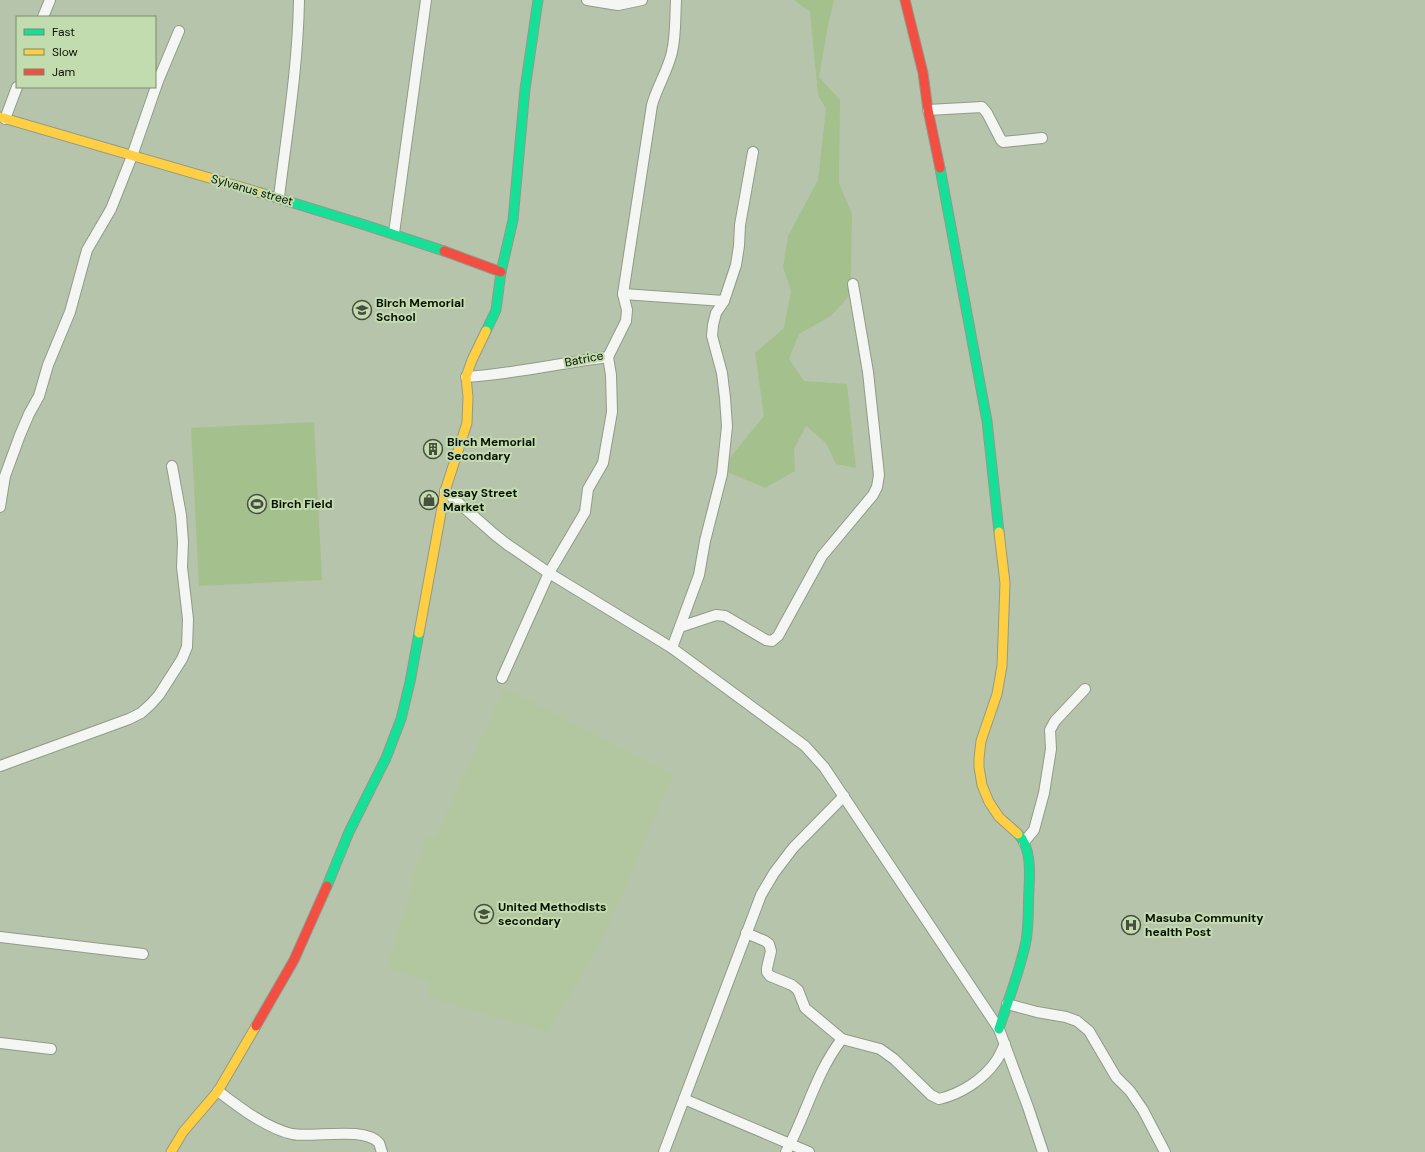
<svg xmlns="http://www.w3.org/2000/svg" width="1425" height="1152" font-family="'DM Sans',sans-serif">
<rect width="100%" height="100%" fill="#b7c4ac"/>
<polygon fill="#b2c7a0" points="504,688 674,774 604,937 548,1032 427,997 430,982 387,969 426,835 435,838"/>
<g fill="#a4c08d">
<polygon points="794,0 834,0 828,25 819,77 840,100 839,183 852,214 851,277 848,297 831,316 799,334 789,359 804,381 847,384 856,468 836,464 826,443 806,426 794,449 795,471 765,488 725,471 732,455 764,416 755,353 784,328 791,291 783,267 788,236 818,180 826,109 818,95 810,12"/>
<polygon points="314,422 322,580 199,586 191,428"/>
</g>
<g fill="none" stroke-linecap="round" stroke-linejoin="round">
<defs>
<g id="street">
<polyline points="587,0 618,5 642,0"/>
<polyline points="43,17 50,0"/>
<polyline points="928,110 982,107 987,113 1001,140 1003,142 1042,138"/>
<polyline points="5,119 17,87"/>
<path d="M279,197C287,132 298,66 299,0"/>
<polyline points="394,233 426,0"/>
<polyline points="623,294 724,301"/>
<path d="M608,357L626,321L627,310L623,294L652,105C657,87 668,70 672,52C676,35 675,17 676,0"/>
<path d="M466,377C514,374 560,363 608,357"/>
<polyline points="445,491 494,534 508,545 549,573 672,648 805,746 824,767 999,1029 1028,1107 1043,1152"/>
<polyline points="0,507 5,476 20,435 29,414 39,396 48,365 70,312 87,250 111,209 132,156 158,81 179,31"/>
<polyline points="680,627 716,615 725,616 766,640 772,641 778,636 822,556 873,495 877,487 879,475 868,372 853,284"/>
<polyline points="672,648 699,575 705,541 722,474 727,426 725,398 722,373 712,336 713,325 716,313 724,301 736,265 739,246 740,225 753,152"/>
<polyline points="502,678 549,573 585,512 588,489 603,463 612,412 611,375 608,357"/>
<polyline points="0,766 129,719 141,713 151,704 159,695 182,659 187,647 188,619 182,567 183,542 181,515 172,466"/>
<polyline points="1024,842 1034,830 1044,793 1051,749 1050,730 1055,721 1085,689"/>
<path d="M746,933L765,941L769,944L771,951L767,968V972L770,976L792,985L798,990L805,1008L842,1039L880,1049L894,1059L931,1095L939,1099C961,1094 984,1079 996,1061C1000,1056 1002,1049 1005,1044"/>
<polyline points="0,937 143,954"/>
<polyline points="1007,1004 1037,1012 1066,1017 1077,1021 1089,1031 1116,1077 1130,1091 1143,1110 1165,1152"/>
<polyline points="0,1043 51,1049"/>
<path d="M218,1091C239,1107 266,1128 292,1134C313,1138 364,1126 379,1143C380,1145 381,1150 382,1152"/>
<polyline points="684,1099 809,1152"/>
<polyline points="664,1152 761,895 774,873 793,848 844,796"/>
<path d="M786,1152C806,1115 816,1072 842,1039"/>
</g>
<g id="fast">
<polyline points="940,168 987,421 999,532"/>
<polyline points="261,193 365,225 444,251"/>
<polyline points="486,331 496,310 501,272 513,220 525,89 538,0"/>
<polyline points="327,886 349,832 386,758 401,719 410,682 419,633"/>
<path d="M999,1029C1008,1000 1020,971 1026,941C1029,924 1028,907 1029,889C1030,871 1031,847 1018,834"/>
</g>
<g id="slow">
<polyline points="0,117 261,193"/>
<polyline points="999,532 1005,583 1002,666 997,694 981,741 979,758 979,767 982,785 989,802 999,817 1018,834"/>
<polyline points="419,633 445,491 467,423 468,397 466,377 472,360 486,331"/>
<polyline points="171,1152 183,1132 218,1091 256,1026"/>
</g>
<g id="jam">
<polyline points="905,0 923,73 928,110 940,168"/>
<polyline points="444,251 501,272"/>
<polyline points="256,1026 294,960 327,886"/>
</g>
</defs>
<use href="#street" stroke="#909b88" stroke-width="12"/>
<use href="#fast" stroke="#909b88" stroke-width="11"/>
<use href="#slow" stroke="#909b88" stroke-width="11"/>
<use href="#jam" stroke="#909b88" stroke-width="11"/>
<use href="#street" stroke="#f4f6f3" stroke-width="10"/>
<use href="#fast" stroke="#16e098" stroke-width="9"/>
<use href="#slow" stroke="#ffcf43" stroke-width="9"/>
<use href="#jam" stroke="#f24e42" stroke-width="9"/>
</g>
<defs>
<symbol id="school-ring" viewBox="-11 -11 22 22"><circle r="9.5" fill="#c2dbaf" stroke="#47503f" stroke-width="1.5"/><path d="M0-5L7-2L0 1L-7-2ZM-4 1L0 2.5L4 1V4Q0 6-4 4Z" fill="#47503f"/></symbol>
<symbol id="building-ring" viewBox="-11 -11 22 22"><circle r="9.5" fill="#c2dbaf" stroke="#47503f" stroke-width="1.5"/><path d="M-4-6H4V6H1V3H-1V6H-4ZM-2.5-4.3h1.7v1.8h-1.7ZM.8-4.3h1.7v1.8H.8ZM-2.5-1h1.7V.8h-1.7ZM.8-1h1.7V.8H.8Z" fill="#47503f"/></symbol>
<symbol id="shop-ring" viewBox="-11 -11 22 22"><circle r="9.5" fill="#c2dbaf" stroke="#47503f" stroke-width="1.5"/><path d="M-5-2.5h2.3a2.7 3.5 0 0 1 5.4 0H5L5.5 6h-11ZM-1.5-2.5h3a1.5 2.3 0 0 0-3 0Z" fill="#47503f"/></symbol>
<symbol id="stadium-ring" viewBox="-11 -11 22 22"><circle r="9.5" fill="#c2dbaf" stroke="#47503f" stroke-width="1.5"/><path d="M0-5a6.5 5 0 1 0 0 10a6.5 5 0 1 0 0-10ZM-3.5-1.8h7v3.6h-7Z" fill="#47503f"/></symbol>
<symbol id="hospital-ring" viewBox="-11 -11 22 22"><circle r="9.5" fill="#c2dbaf" stroke="#47503f" stroke-width="1.5"/><path d="M-5-5h3v3.5h4V-5h3V5h-3V1.5h-4V5h-3Z" fill="#47503f"/></symbol>
</defs>
<g fill-rule="evenodd">
<use href="#school-ring" x="351" y="299" width="22" height="22"/>
<use href="#building-ring" x="422" y="438" width="22" height="22"/>
<use href="#shop-ring" x="418" y="489" width="22" height="22"/>
<use href="#stadium-ring" x="246" y="493" width="22" height="22"/>
<use href="#school-ring" x="473" y="903" width="22" height="22"/>
<use href="#hospital-ring" x="1120" y="914" width="22" height="22"/>
</g>
<g text-anchor="middle" stroke-width="4" stroke-linejoin="round" paint-order="stroke">
<g font-size="12" fill="#0a1204" stroke="#c2dbaf">
<text transform="translate(252 190) rotate(16)" y="4">Sylvanus street</text>
<text transform="translate(584 359) rotate(-11)" y="4">Batrice</text>
</g>
<g font-size="12" font-weight="bold" fill="#0a1204" stroke="#c2dbaf" text-anchor="start">
<text x="376" y="307">Birch Memorial<tspan x="376" dy="14">School</tspan></text>
<text x="447" y="446">Birch Memorial<tspan x="447" dy="14">Secondary</tspan></text>
<text x="443" y="497">Sesay Street<tspan x="443" dy="14">Market</tspan></text>
<text x="271" y="508">Birch Field</text>
<text x="498" y="911">United Methodists<tspan x="498" dy="14">secondary</tspan></text>
<text x="1145" y="922">Masuba Community<tspan x="1145" dy="14">health Post</tspan></text>
</g>
</g>
<rect x="16" y="16" width="140" height="72" fill="#c2dbaf" stroke="#788b6b"/>
<rect x="24" y="29" width="20" height="6" fill="#16e098" stroke="#788b6b"/>
<text x="52" y="36" font-size="12" fill="#0a1204">Fast</text>
<rect x="24" y="49" width="20" height="6" fill="#ffcf43" stroke="#788b6b"/>
<text x="52" y="56" font-size="12" fill="#0a1204">Slow</text>
<rect x="24" y="69" width="20" height="6" fill="#f24e42" stroke="#788b6b"/>
<text x="52" y="76" font-size="12" fill="#0a1204">Jam</text>
</svg>
